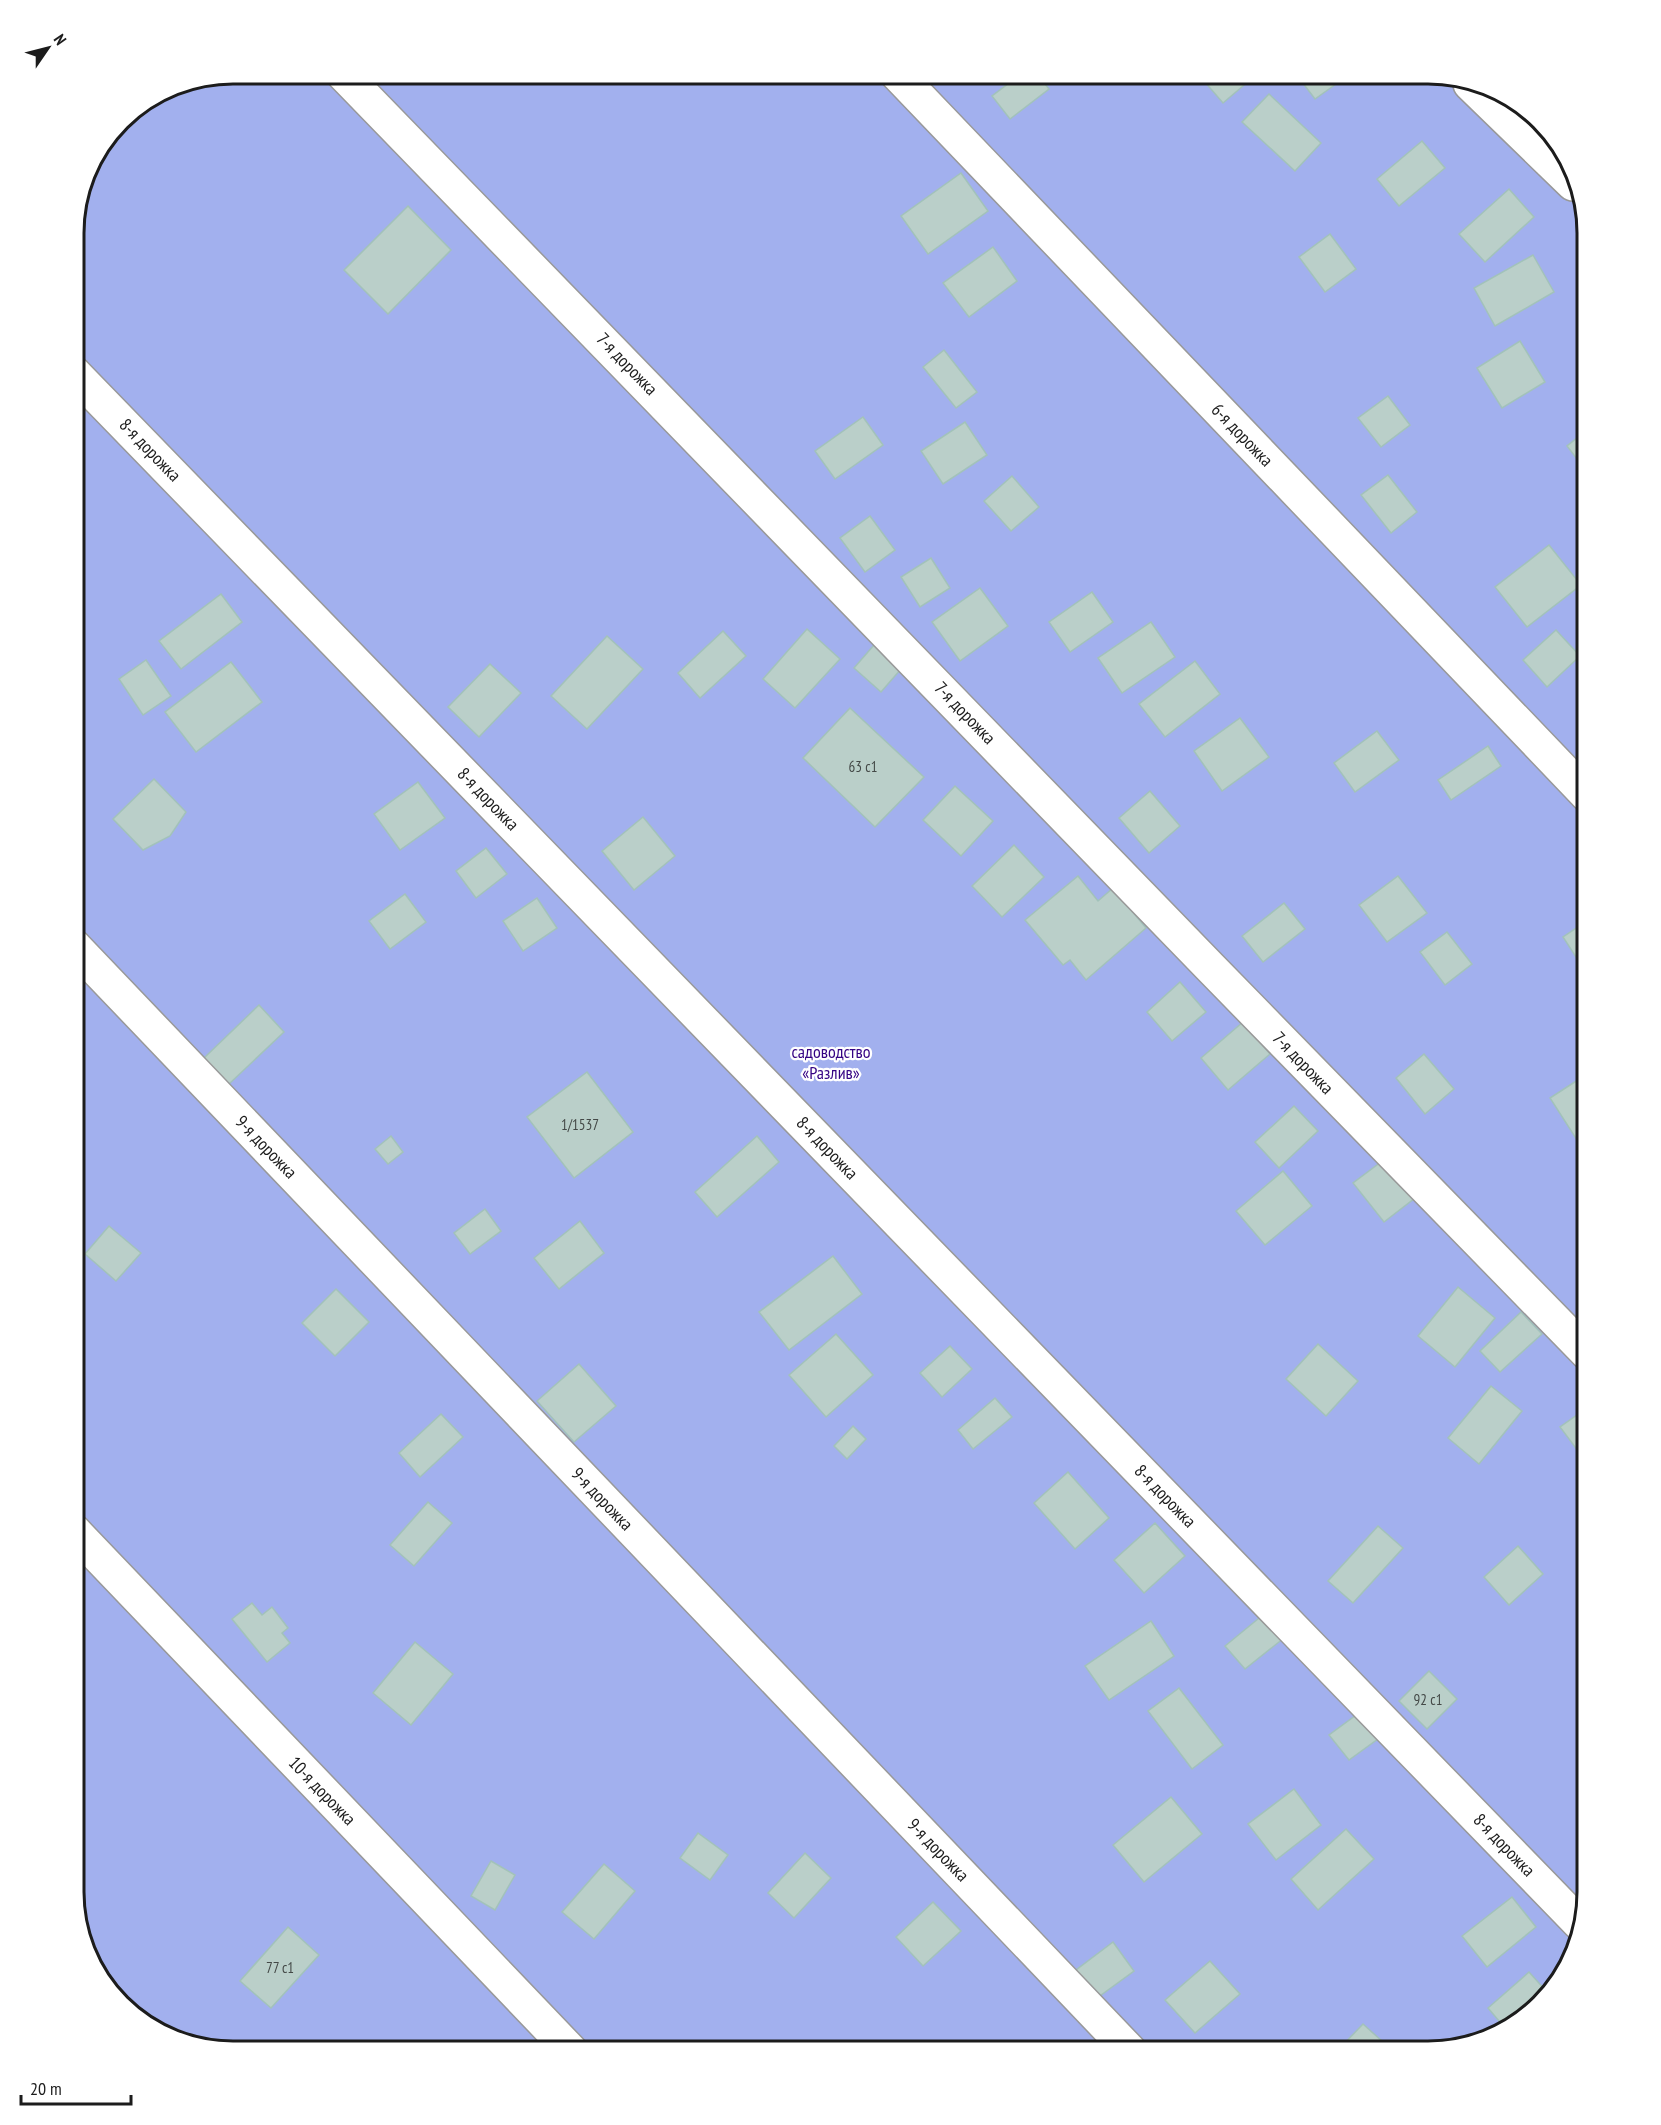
<svg xmlns="http://www.w3.org/2000/svg" width="1661" height="2125" font-family="'PT Sans Narrow',sans-serif">
<rect width="100%" height="100%" fill="#e1efee"/>
<polygon fill="#a2b0ee" points="233,74 1438,74 1507,95 1561,145 1587,233 1587,1892 1566,1971 1516,2025 1428,2051 233,2051 154,2030 100,1980 74,1892 74,223 90,163 128,113 172,86"/>
<g fill="#bacfc9" stroke="#a2c2ba" stroke-width="1.5">
<polygon points="1021,74 1037,74 1049,89 1010,119 992,96"/>
<polygon points="1198,74 1257,74 1223,103"/>
<polygon points="1296,74 1350,74 1315,99"/>
<polygon points="1269,94 1321,143 1295,171 1242,122"/>
<polygon points="1422,141 1445,168 1399,206 1377,179"/>
<polygon points="961,173 988,211 928,254 901,216"/>
<polygon points="1509,189 1534,217 1485,262 1459,234"/>
<polygon points="408,206 451,250 388,314 344,270"/>
<polygon points="1330,234 1356,269 1325,292 1299,257"/>
<polygon points="993,247 1017,281 969,317 943,283"/>
<polygon points="1533,255 1554,292 1495,326 1474,288"/>
<polygon points="1520,341 1545,382 1502,408 1477,368"/>
<polygon points="944,350 977,392 956,408 923,367"/>
<polygon points="1388,396 1410,425 1381,447 1358,418"/>
<polygon points="863,417 883,445 835,479 815,451"/>
<polygon points="965,422 987,455 943,484 921,451"/>
<polygon points="1587,430 1587,472 1567,446"/>
<polygon points="1388,475 1417,512 1391,533 1361,495"/>
<polygon points="1012,476 1039,507 1011,531 984,501"/>
<polygon points="870,516 895,550 865,572 840,538"/>
<polygon points="1549,545 1581,585 1527,627 1495,587"/>
<polygon points="931,558 950,588 920,607 901,577"/>
<polygon points="980,588 1008,626 960,661 932,622"/>
<polygon points="1092,592 1113,622 1070,652 1049,622"/>
<polygon points="221,594 242,622 181,669 159,641"/>
<polygon points="1151,622 1175,657 1122,693 1098,658"/>
<polygon points="807,629 840,659 795,708 763,679"/>
<polygon points="1556,630 1580,656 1547,687 1523,660"/>
<polygon points="723,631 746,656 700,698 678,673"/>
<polygon points="607,636 643,669 587,729 551,696"/>
<polygon points="874,645 901,669 881,692 854,668"/>
<polygon points="146,660 171,696 143,715 119,679"/>
<polygon points="1195,661 1220,694 1165,737 1139,704"/>
<polygon points="231,662 262,702 196,752 165,712"/>
<polygon points="490,664 521,693 479,737 448,707"/>
<polygon points="850,708 924,777 875,827 803,758"/>
<polygon points="1240,718 1269,757 1222,791 1194,751"/>
<polygon points="1377,731 1399,760 1355,792 1334,763"/>
<polygon points="1488,746 1501,766 1451,800 1438,780"/>
<polygon points="154,779 186,812 170,836 143,850 113,819"/>
<polygon points="418,782 445,818 400,850 374,814"/>
<polygon points="955,786 993,821 961,856 923,820"/>
<polygon points="1150,791 1180,826 1149,853 1119,818"/>
<polygon points="643,817 675,856 634,890 602,851"/>
<polygon points="1014,845 1044,877 1002,917 972,886"/>
<polygon points="486,848 507,874 476,898 456,871"/>
<polygon points="1078,876 1098,901 1113,888 1146,928 1086,980 1070,960 1063,965 1025,920"/>
<polygon points="1398,876 1427,913 1387,942 1359,905"/>
<polygon points="405,894 426,922 390,949 369,921"/>
<polygon points="537,898 557,928 523,951 503,921"/>
<polygon points="1284,903 1305,929 1263,962 1242,936"/>
<polygon points="1587,921 1587,974 1563,937"/>
<polygon points="1447,932 1472,964 1445,985 1420,952"/>
<polygon points="1180,982 1206,1012 1172,1041 1147,1012"/>
<polygon points="259,1005 284,1032 229,1084 204,1058"/>
<polygon points="1243,1022 1270,1054 1228,1090 1201,1058"/>
<polygon points="1424,1054 1454,1089 1425,1114 1396,1078"/>
<polygon points="587,1072 633,1132 574,1178 527,1117"/>
<polygon points="1587,1074 1587,1133 1577,1140 1550,1098"/>
<polygon points="1294,1106 1318,1131 1279,1168 1255,1142"/>
<polygon points="391,1136 403,1152 388,1164 375,1149"/>
<polygon points="757,1136 779,1162 717,1217 695,1192"/>
<polygon points="1385,1159 1415,1198 1384,1222 1353,1183"/>
<polygon points="1283,1171 1312,1206 1265,1245 1236,1211"/>
<polygon points="485,1209 501,1231 470,1254 454,1233"/>
<polygon points="580,1221 604,1253 559,1289 534,1258"/>
<polygon points="109,1226 141,1253 116,1281 85,1254"/>
<polygon points="833,1256 862,1294 789,1350 759,1312"/>
<polygon points="1458,1287 1495,1318 1455,1367 1418,1336"/>
<polygon points="336,1289 369,1322 335,1356 302,1323"/>
<polygon points="1521,1312 1542,1334 1500,1372 1480,1351"/>
<polygon points="836,1334 873,1375 826,1417 789,1375"/>
<polygon points="1318,1344 1358,1381 1326,1416 1286,1379"/>
<polygon points="950,1346 972,1369 942,1397 920,1373"/>
<polygon points="579,1364 616,1406 574,1442 537,1401"/>
<polygon points="1491,1386 1522,1411 1479,1464 1448,1438"/>
<polygon points="995,1398 1012,1417 973,1449 958,1430"/>
<polygon points="1587,1408 1587,1445 1578,1451 1560,1427"/>
<polygon points="441,1414 463,1437 420,1477 399,1453"/>
<polygon points="853,1426 866,1439 847,1459 834,1446"/>
<polygon points="1068,1472 1109,1518 1075,1549 1034,1503"/>
<polygon points="428,1502 452,1523 414,1566 390,1545"/>
<polygon points="1155,1523 1185,1556 1144,1593 1114,1560"/>
<polygon points="1378,1526 1403,1548 1353,1603 1328,1581"/>
<polygon points="1518,1546 1543,1574 1509,1605 1484,1577"/>
<polygon points="252,1603 262,1615 272,1607 288,1628 282,1633 290,1643 267,1662 232,1619"/>
<polygon points="1264,1614 1284,1638 1245,1669 1225,1646"/>
<polygon points="1151,1621 1174,1656 1109,1700 1085,1666"/>
<polygon points="415,1642 453,1674 411,1725 373,1693"/>
<polygon points="1429,1671 1457,1699 1427,1729 1399,1701"/>
<polygon points="1179,1688 1223,1745 1192,1769 1148,1711"/>
<polygon points="1363,1710 1382,1736 1349,1760 1329,1735"/>
<polygon points="1294,1789 1321,1825 1276,1860 1248,1824"/>
<polygon points="1171,1797 1202,1834 1144,1882 1113,1845"/>
<polygon points="1346,1829 1374,1859 1318,1910 1291,1879"/>
<polygon points="698,1833 728,1855 710,1880 680,1858"/>
<polygon points="805,1853 831,1878 794,1918 768,1893"/>
<polygon points="491,1861 515,1875 495,1910 471,1896"/>
<polygon points="604,1864 635,1891 594,1939 562,1912"/>
<polygon points="1512,1897 1536,1927 1487,1967 1462,1936"/>
<polygon points="933,1902 961,1931 923,1966 896,1937"/>
<polygon points="288,1927 319,1955 271,2008 240,1981"/>
<polygon points="1113,1942 1134,1971 1097,1998 1076,1970"/>
<polygon points="1210,1961 1240,1994 1195,2033 1165,2000"/>
<polygon points="1529,1972 1547,1992 1516,2025 1505,2028 1488,2008"/>
<polygon points="1363,2024 1393,2051 1337,2051"/>
</g>
<g fill="none" stroke-linecap="round" stroke-linejoin="round">
<defs>
<g id="street">
<polyline points="343,74 1210,967 1587,1353"/>
<polyline points="897,74 1587,795"/>
<polyline points="1470,84 1573,184"/>
<polyline points="74,373 1579,1923"/>
<polyline points="74,946 1130,2051"/>
<polyline points="74,1531 571,2051"/>
</g>
</defs>
<use href="#street" stroke="#999" stroke-width="36"/>
<use href="#street" stroke="#fff" stroke-width="33"/>
</g>
<g text-anchor="middle" stroke-width="4.5" stroke-linejoin="round" paint-order="stroke">
<g font-size="15" fill="#444947">
<text x="863" y="772">63 с1</text>
<text x="580" y="1130">1/1537</text>
<text x="1428" y="1705">92 с1</text>
<text x="280" y="1973">77 с1</text>
</g>
<g font-size="18" fill="#1c1c1c" stroke="#fff">
<text transform="translate(627 364) rotate(46)" y="6">7-я дорожка</text>
<text transform="translate(1242 435) rotate(46)" y="6">6-я дорожка</text>
<text transform="translate(150 450) rotate(46)" y="6">8-я дорожка</text>
<text transform="translate(965 713) rotate(46)" y="6">7-я дорожка</text>
<text transform="translate(488 799) rotate(46)" y="6">8-я дорожка</text>
<text transform="translate(1303 1063) rotate(46)" y="6">7-я дорожка</text>
<text transform="translate(266 1147) rotate(46)" y="6">9-я дорожка</text>
<text transform="translate(827 1148) rotate(46)" y="6">8-я дорожка</text>
<text transform="translate(1165 1496) rotate(46)" y="6">8-я дорожка</text>
<text transform="translate(602 1499) rotate(46)" y="6">9-я дорожка</text>
<text transform="translate(322 1791) rotate(46)" y="6">10-я дорожка</text>
<text transform="translate(1504 1845) rotate(46)" y="6">8-я дорожка</text>
<text transform="translate(938 1850) rotate(46)" y="6">9-я дорожка</text>
</g>
<g font-size="18" fill="#340283" stroke="#fff">
<text x="831" y="1058">садоводство<tspan x="831" dy="21">«Разлив»</tspan></text>
</g>
</g>
<path d="M0 0H1661V2125H0ZM233 84H1428A149 149 0 0 1 1577 233V1892A149 149 0 0 1 1428 2041H233A149 149 0 0 1 84 1892V233A149 149 0 0 1 233 84Z" fill="#fff" fill-rule="evenodd"/>
<path fill="none" stroke="#1c1c1c" stroke-width="3" d="M233 84H1428A149 149 0 0 1 1577 233V1892A149 149 0 0 1 1428 2041H233A149 149 0 0 1 84 1892V233A149 149 0 0 1 233 84Z"/>
<g transform="translate(48 48) rotate(55)" stroke="#ffffff" stroke-width="4.5" paint-order="stroke">
<path d="M0-4.5L10 22L0 15L-10 22Z" fill="#1c1c1c"/>
<text y="-9" font-size="16" font-weight="bold" text-anchor="middle" fill="#1c1c1c">N</text>
</g>
<path d="M21 2095v9h110v-9" fill="none" stroke="#1c1c1c" stroke-width="3"/>
<text x="30" y="2095" font-size="18" fill="#1c1c1c" stroke="#ffffff" stroke-width="4.5" paint-order="stroke">20 m</text>
</svg>
